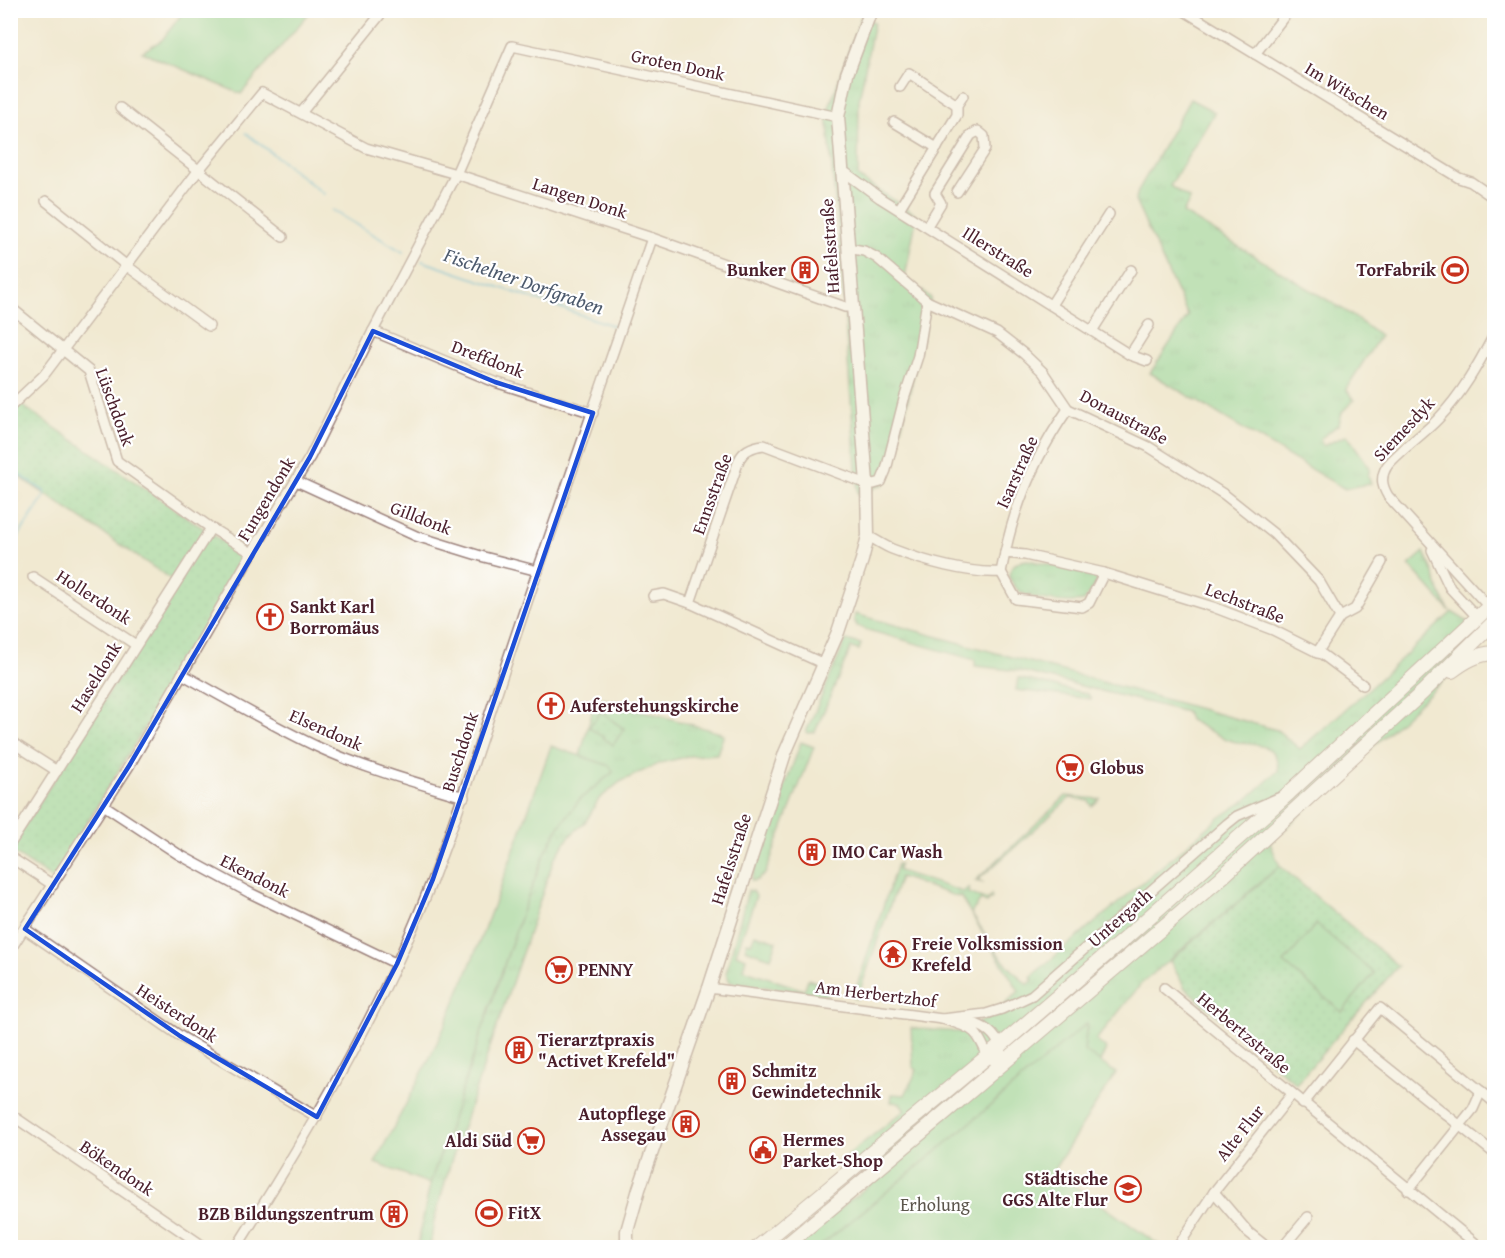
<svg xmlns="http://www.w3.org/2000/svg" width="1505" height="1258" font-family="'Gentium Book Plus',serif">
<defs>
<pattern id="grass-tufts" width="24" height="20" patternUnits="userSpaceOnUse" patternTransform="scale(1.5)"><rect width="24" height="20" fill="#87d898"/><path d="M3 7l-1-3M5 7V3M7 7l1-3M15 17l-1-3M17 17v-4M19 17l1-3" fill="none" stroke="#76b983"/></pattern>
<pattern id="park-dots" width="8" height="8" patternUnits="userSpaceOnUse" patternTransform="scale(1.5)"><rect width="8" height="8" fill="#87d898"/><path d="M2 2h.1M6 6h.1" fill="none" stroke="#76b983" stroke-width="1.8" stroke-linecap="round"/></pattern>
</defs>
<rect width="100%" height="100%" fill="#fff"/>
<filter id="ink" filterUnits="userSpaceOnUse"><feTurbulence type="fractalNoise" baseFrequency=".0167" numOctaves="2"/><feDisplacementMap in="SourceGraphic" scale="12" xChannelSelector="R" yChannelSelector="G"/><feConvolveMatrix kernelMatrix="1 2 1 2 8 2 1 2 1" color-interpolation-filters="sRGB"/></filter>
<filter id="wash" filterUnits="userSpaceOnUse"><feTurbulence type="fractalNoise" baseFrequency=".008" numOctaves="4" result="noise"/><feDisplacementMap in="SourceGraphic" scale="24" xChannelSelector="R" yChannelSelector="G"/><feGaussianBlur stdDeviation="1.35" result="paint"/><feColorMatrix in="noise" values="0 0 0 0 0 0 0 0 0 0 0 0 0 0 0 0 0 1.4 0 .05"/><feComposite in="paint" operator="in"/></filter>
<g filter="url(#wash)">
<rect width="100%" height="100%" fill="#f1e9d1"/>
<g fill="url(#grass-tufts)" stroke="#687c62" stroke-width="1.5">
<polygon points="861,17 874,22 859,100 858,177 917,215 905,277 931,298 903,422 883,485 858,494 840,255 827,113"/>
<path d="M1190,99L1215,112L1170,186L1190,199L1183,213L1344,310L1380,336L1346,389L1354,400L1342,412L1339,424L1320,439L1323,446L1347,435L1370,468L1368,476L1371,484L1357,486L1345,489C1280,452 1216,412 1150,373L1188,316L1135,201L1139,189Z"/>
<polygon points="1424,552 1433,571 1439,591 1450,611 1409,565"/>
<path d="M1028,560L1091,574L1096,576L1097,581L1084,601C1071,604 1032,600 1021,592C1015,589 1012,582 1009,577C1010,565 1017,561 1028,560Z"/>
<path d="M1452,612L1491,636L1270,843L1280,866L1141,984L1096,1040L1106,1049L1100,1062L1084,1051L1087,1024L942,1147L819,1247L790,1248L883,1174L836,1164L905,1110L900,1103L891,1102L892,1094L905,1095L917,1070L913,1067L911,1028L960,1032L991,1017L1019,991L960,896L958,897L900,877L857,999L853,998L897,864H900L898,869L899,871L963,892L969,887L968,893L988,900L991,895L992,898L986,903L981,900L971,913L1001,958L1027,985L1033,980L1031,978L1035,973L1219,818L1246,800L1278,771C1279,740 1253,747 1232,741C1218,737 1203,727 1189,720L1186,712L1020,671L975,666V660L864,629L857,626L854,620L855,614L1277,730L1300,749L1373,685Z"/>
<polygon points="846,640 861,644 859,650 851,648 815,732 809,733 806,732"/>
<polygon points="1018,678 1088,694 1091,699 1016,690"/>
<polygon points="596,697 724,734 717,754 690,756 660,763 620,782 599,799 586,821 569,837 554,859 450,1165 434,1221 430,1247 417,1248 430,1184 522,912 545,853 559,827 580,799 613,772 609,766 580,756"/>
<polygon points="801,742 814,747 765,874 757,880 753,881 751,880"/>
<polygon points="1066,796 1100,799 1092,806 1089,801 1070,798 978,880 984,883 975,881"/>
<polygon points="748,890 753,891 756,896 736,954 746,958 743,969 804,990 808,979 839,990 824,995 730,982 726,973"/>
<polygon points="755,934 777,941 771,958 745,949 747,942 751,943"/>
</g>
<g fill="url(#park-dots)" stroke="#687c62" stroke-width="1.5">
<polygon points="20,404 247,558 53,879 11,851 10,849 178,584 11,471 11,412"/>
<polygon points="601,712 624,729 613,745 589,727"/>
<polygon points="1280,866 1398,966 1296,1084 1185,988 1170,961"/>
</g>
<g fill="#87d898" stroke="#687c62" stroke-width="1.5">
<polygon points="184,11 184,10 311,11 241,94 142,52 162,40"/>
<path d="M551,746L610,766L613,772L580,799L559,827L545,853L522,912L430,1184L375,1163C400,1114 428,1066 449,1016C487,927 519,837 551,746Z"/>
<polygon points="1316,924 1374,973 1342,1012 1284,963"/>
<polygon points="1087,1023 1084,1051 1116,1073 1053,1171 1162,1247 819,1247 942,1147"/>
</g>
<g fill="none" stroke-linecap="round" stroke-linejoin="round">
<g stroke="#51b2d0" stroke-width="2">
<polyline points="246,133 324,194"/>
<polyline points="332,210 403,252"/>
<polyline points="422,261 617,327"/>
<polyline points="10,468 45,492 44,497 10,549"/>
</g>
</g>
</g>
<g filter="url(#ink)">
<g fill="none" stroke-linecap="round" stroke-linejoin="round">
<defs>
<g id="minor">
<polyline points="1183,10 1459,178 1471,182 1494,198"/>
<polyline points="1255,54 1289,10"/>
<polyline points="900,87 909,73 957,105"/>
<polyline points="120,108 283,237"/>
<polyline points="301,113 384,10"/>
<polyline points="894,122 937,148"/>
<polyline points="842,172 846,173 880,198 1130,355 1147,361"/>
<polyline points="46,201 127,266 209,326"/>
<polyline points="899,209 957,115 957,105 963,96"/>
<polyline points="927,226 941,203 935,193 971,135 978,131 984,136 985,149 957,192"/>
<polyline points="848,248 864,251 877,258 927,301 997,333 1024,354 1043,372 1068,409 1149,447 1225,495 1274,534 1319,581 1340,617 1317,653"/>
<polyline points="1051,305 1109,214"/>
<polyline points="10,307 89,371 117,461 211,528 252,553"/>
<polyline points="373,331 495,382 593,413"/>
<polyline points="1092,331 1131,270"/>
<polyline points="1130,355 1149,325"/>
<polyline points="10,407 44,375 198,171 262,93 366,148 456,174 652,238 845,307 852,307"/>
<polyline points="296,481 416,536 484,557 538,571"/>
<path d="M868,536C876,540 884,546 892,549C923,561 968,574 1001,572L1005,553L1025,555L1104,573L1213,607L1273,630L1323,655L1363,685"/>
<polyline points="1432,550 1450,588 1478,618"/>
<path d="M1005,553C1016,501 1038,452 1068,409"/>
<polyline points="1001,572 1016,599 1082,607 1089,603 1104,573"/>
<polyline points="33,577 136,645"/>
<polyline points="653,596 664,594 690,603"/>
<path d="M1489,607L1388,496C1382,486 1380,477 1387,466C1399,451 1424,434 1438,419C1462,394 1478,365 1494,335"/>
<polyline points="1340,617 1355,609 1382,562"/>
<path d="M824,664L690,603L739,460C744,449 754,446 764,445L859,481L874,484L881,482L886,470L904,399L918,356L927,301"/>
<path d="M182,674C228,700 273,726 320,748C366,769 415,782 464,797"/>
<polyline points="10,741 57,771"/>
<polyline points="105,806 178,854 250,893 397,964"/>
<polyline points="10,844 211,528"/>
<polyline points="10,857 53,885"/>
<polyline points="25,929 180,1036 317,1117"/>
<polyline points="10,950 129,766 252,553 310,457 373,331 456,174 512,46 838,117"/>
<polyline points="709,988 942,1019 986,1014 1002,1009 1032,995 1227,824 1237,816 1278,798"/>
<polyline points="1164,988 1481,1248"/>
<path d="M942,1019C973,1020 1004,1027 1002,1065C982,1058 987,1045 974,1032C966,1025 953,1022 942,1019Z"/>
<polyline points="1353,1040 1494,1153"/>
<polyline points="1303,1104 1380,1008 1494,1102"/>
<polyline points="10,1114 206,1248"/>
<polyline points="1408,1190 1473,1109 1481,1091"/>
<polyline points="1214,1192 1248,1232 1268,1248"/>
<path d="M236,1248C294,1156 350,1063 396,965C441,870 471,770 504,671C552,526 603,383 652,238"/>
<polyline points="1177,1248 1214,1192 1292,1094"/>
<polyline points="1282,1248 1308,1217"/>
</g>
<polyline id="secondary" points="627,1248 627,1231 639,1189 709,988 785,753 838,632 862,560 868,536 867,483 838,117 847,74 871,10"/>
<g id="primary">
<path d="M1452,671C1465,661 1477,654 1494,653"/>
<polyline points="757,1248 1000,1046 1122,941 1289,793 1494,602"/>
<polyline points="783,1248 935,1121 1222,877 1423,692 1494,622"/>
</g>
</defs>
<use href="#minor" stroke="#9e847e" stroke-width="12"/>
<use href="#secondary" stroke="#9e847e" stroke-width="15"/>
<use href="#primary" stroke="#9e847e" stroke-width="16"/>
<use href="#minor" stroke="#fff" stroke-width="9"/>
<use href="#secondary" stroke="#fff" stroke-width="12"/>
<use href="#primary" stroke="#fff" stroke-width="14"/>
</g>
</g>
<path d="M0 0H1505V1258H0ZM373,331L495,382L593,413L433,879L397,964L317,1117L180,1036L25,929L129,766L310,457Z" fill="#f1e9d1" fill-opacity=".55" fill-rule="evenodd"/>
<path fill="none" stroke="#1d4ed8" stroke-width="4.5" stroke-linejoin="round" d="M373,331L495,382L593,413L433,879L397,964L317,1117L180,1036L25,929L129,766L310,457Z"/>
<defs>
<symbol id="building-ring" viewBox="-11 -11 22 22"><circle r="9.5" fill="#fff" stroke="#c8321e" stroke-width="1.5"/><path d="M-4-6H4V6H1V3H-1V6H-4ZM-2.5-4.3h1.7v1.8h-1.7ZM.8-4.3h1.7v1.8H.8ZM-2.5-1h1.7V.8h-1.7ZM.8-1h1.7V.8H.8Z" fill="#c8321e"/></symbol>
<symbol id="stadium-ring" viewBox="-11 -11 22 22"><circle r="9.5" fill="#fff" stroke="#c8321e" stroke-width="1.5"/><path d="M0-5a6.5 5 0 1 0 0 10a6.5 5 0 1 0 0-10ZM-3.5-1.8h7v3.6h-7Z" fill="#c8321e"/></symbol>
<symbol id="church-ring" viewBox="-11 -11 22 22"><circle r="9.5" fill="#fff" stroke="#c8321e" stroke-width="1.5"/><path d="M-1.2-6h2.4v3.5h3.3v2.4h-3.3V6h-2.4V-.1h-3.3v-2.4h3.3Z" fill="#c8321e"/></symbol>
<symbol id="supermarket-ring" viewBox="-11 -11 22 22"><circle r="9.5" fill="#fff" stroke="#c8321e" stroke-width="1.5"/><path d="M-6-5.5h2.5l.6 2H6L4.5 2H-2.5L-4.4-4H-6ZM-1.5 3.2a1.3 1.3 0 1 0 .1 0ZM3 3.2a1.3 1.3 0 1 0 .1 0Z" fill="#c8321e"/></symbol>
<symbol id="temple-ring" viewBox="-11 -11 22 22"><circle r="9.5" fill="#fff" stroke="#c8321e" stroke-width="1.5"/><path d="M0-6L5-2H3V0L6.5 2.5H4V6H1.5V3h-3V6H-4V2.5H-6.5L-3 0V-2H-5Z" fill="#c8321e"/></symbol>
<symbol id="civic-ring" viewBox="-11 -11 22 22"><circle r="9.5" fill="#fff" stroke="#c8321e" stroke-width="1.5"/><path d="M-.6-6.5H3V-4.5H.6V-3L4-1V1h2V6H-6V1h2V-1L-.6-3ZM-1.2 2.5V6h2.4V2.5Z" fill="#c8321e"/></symbol>
<symbol id="school-ring" viewBox="-11 -11 22 22"><circle r="9.5" fill="#fff" stroke="#c8321e" stroke-width="1.5"/><path d="M0-5L7-2L0 1L-7-2ZM-4 1L0 2.5L4 1V4Q0 6-4 4Z" fill="#c8321e"/></symbol>
</defs>
<g fill-rule="evenodd">
<use href="#building-ring" x="790" y="255" width="30" height="30"/>
<use href="#stadium-ring" x="1440" y="255" width="30" height="30"/>
<use href="#church-ring" x="255" y="602" width="30" height="30"/>
<use href="#church-ring" x="536" y="691" width="30" height="30"/>
<use href="#supermarket-ring" x="1055" y="753" width="30" height="30"/>
<use href="#building-ring" x="797" y="837" width="30" height="30"/>
<use href="#temple-ring" x="878" y="939" width="30" height="30"/>
<use href="#supermarket-ring" x="544" y="955" width="30" height="30"/>
<use href="#building-ring" x="504" y="1035" width="30" height="30"/>
<use href="#building-ring" x="717" y="1066" width="30" height="30"/>
<use href="#building-ring" x="671" y="1109" width="30" height="30"/>
<use href="#supermarket-ring" x="516" y="1126" width="30" height="30"/>
<use href="#civic-ring" x="748" y="1135" width="30" height="30"/>
<use href="#school-ring" x="1113" y="1174" width="30" height="30"/>
<use href="#stadium-ring" x="474" y="1198" width="30" height="30"/>
<use href="#building-ring" x="379" y="1199" width="30" height="30"/>
</g>
<g text-anchor="middle" stroke-width="4.5" stroke-linejoin="round" paint-order="stroke">
<g font-size="18" fill="#4a1f2b" stroke="#fff">
<text transform="translate(678 65) rotate(12)" y="6">Groten Donk</text>
<text transform="translate(1347 91) rotate(31)" y="6">Im Witschen</text>
<text transform="translate(580 198) rotate(18)" y="6">Langen Donk</text>
<text transform="translate(830 246) rotate(-94)" y="6">Hafelsstraße</text>
<text transform="translate(998 252) rotate(32)" y="6">Illerstraße</text>
<text transform="translate(488 359) rotate(21)" y="6">Dreffdonk</text>
<text transform="translate(115 407) rotate(70)" y="6">Lüschdonk</text>
<text transform="translate(1124 417) rotate(28)" y="6">Donaustraße</text>
<text transform="translate(1404 429) rotate(-47)" y="6">Siemesdyk</text>
<text transform="translate(1017 472) rotate(-66)" y="6">Isarstraße</text>
<text transform="translate(712 494) rotate(-70)" y="6">Ennsstraße</text>
<text transform="translate(266 499) rotate(-59)" y="6">Fungendonk</text>
<text transform="translate(421 518) rotate(21)" y="6">Gilldonk</text>
<text transform="translate(94 597) rotate(33)" y="6">Hollerdonk</text>
<text transform="translate(1245 603) rotate(21)" y="6">Lechstraße</text>
<text transform="translate(96 677) rotate(-58)" y="6">Haseldonk</text>
<text transform="translate(326 730) rotate(24)" y="6">Elsendonk</text>
<text transform="translate(460 752) rotate(-72)" y="6">Buschdonk</text>
<text transform="translate(731 859) rotate(-72)" y="6">Hafelsstraße</text>
<text transform="translate(255 876) rotate(27)" y="6">Ekendonk</text>
<text transform="translate(1120 918) rotate(-41)" y="6">Untergath</text>
<text transform="translate(876 994) rotate(7)" y="6">Am Herbertzhof</text>
<text transform="translate(177 1013) rotate(33)" y="6">Heisterdonk</text>
<text transform="translate(1244 1033) rotate(40)" y="6">Herbertzstraße</text>
<text transform="translate(1240 1133) rotate(-52)" y="6">Alte Flur</text>
<text transform="translate(117 1168) rotate(34)" y="6">Bökendonk</text>
</g>
<g font-size="18" font-weight="bold" fill="#4a1f2b" stroke="#fff" text-anchor="start">
<text x="786" y="276" text-anchor="end">Bunker</text>
<text x="1436" y="276" text-anchor="end">TorFabrik</text>
<text x="290" y="613">Sankt Karl<tspan x="290" dy="21">Borromäus</tspan></text>
<text x="570" y="712">Auferstehungskirche</text>
<text x="1090" y="774">Globus</text>
<text x="832" y="858">IMO Car Wash</text>
<text x="912" y="950">Freie Volksmission<tspan x="912" dy="21">Krefeld</tspan></text>
<text x="578" y="976">PENNY</text>
<text x="538" y="1046">Tierarztpraxis<tspan x="538" dy="21">"Activet Krefeld"</tspan></text>
<text x="752" y="1077">Schmitz<tspan x="752" dy="21">Gewindetechnik</tspan></text>
<text x="666" y="1120" text-anchor="end">Autopflege<tspan x="666" dy="21">Assegau</tspan></text>
<text x="783" y="1146">Hermes<tspan x="783" dy="21">Parket-Shop</tspan></text>
<text x="512" y="1147" text-anchor="end">Aldi Süd</text>
<text x="1108" y="1185" text-anchor="end">Städtische<tspan x="1108" dy="21">GGS Alte Flur</tspan></text>
<text x="508" y="1219">FitX</text>
<text x="374" y="1220" text-anchor="end">BZB Bildungszentrum</text>
</g>
<g font-size="18" fill="#5c564c" stroke="#fff">
<text x="935" y="1211">Erholung</text>
</g>
<g font-size="20" font-style="italic" fill="#4d5a6d" stroke="#fff">
<text transform="translate(524 281) rotate(19)" y="7">Fischelner Dorfgraben</text>
</g>
</g>
<rect width="1505" height="1258" fill="none" stroke="#fff" stroke-width="36"/>
</svg>
